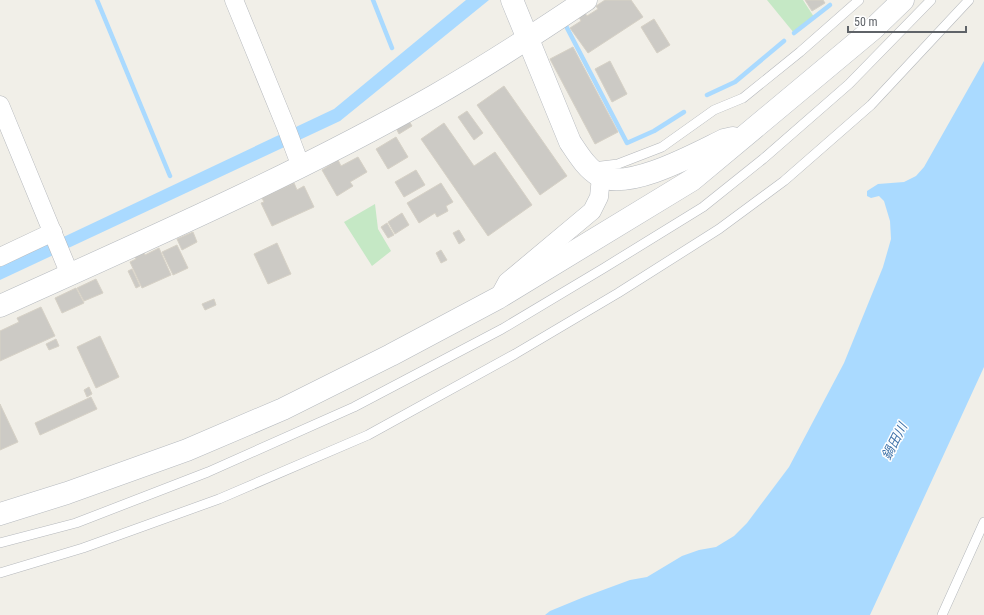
<svg xmlns="http://www.w3.org/2000/svg" width="984" height="615" font-family="'Roboto Condensed','Noto Sans JP',sans-serif">
<rect width="100%" height="100%" fill="#f1efe8"/>
<g fill="#c5e8c5">
<polygon points="767,0 803,0 814,17 794,33"/>
<polygon points="375,204 378,229 391,251 372,266 344,222"/>
</g>
<g fill="#aadaff">
<polygon points="466,0 489,0 340,121 0,280 0,267 334,109"/>
<polygon points="984,61 984,367 870,615 545,615 550,611 584,597 630,580 647,577 682,556 699,550 716,547 734,536 747,523 789,467 844,363 883,267 891,239 890,221 884,201 879,196 871,198 867,196 867,191 878,184 904,182 916,176 924,167"/>
</g>
<g fill="none" stroke-linecap="round" stroke-linejoin="round">
<g stroke="#aadaff" stroke-width="4.5">
<polyline points="97,0 170,176"/>
<polyline points="373,0 392,48"/>
<polyline points="566,26 627,143 654,131 684,112"/>
<polyline points="794,33 830,5"/>
<polyline points="707,95 735,82 784,41"/>
</g>
</g>
<g fill="#cccac5" stroke="#d6d1c6">
<polygon points="605,0 631,0 643,17 588,53 570,28 581,21 579,17 585,13 587,16 598,9 596,6"/>
<polygon points="805,0 823,0 825,3 812,11"/>
<polygon points="654,19 670,45 657,53 641,27"/>
<polygon points="573,47 618,132 595,144 550,59"/>
<polygon points="610,61 627,94 612,102 595,69"/>
<polygon points="504,86 567,176 540,195 477,105"/>
<polygon points="467,111 483,133 474,140 458,117"/>
<polygon points="409,121 412,126 399,134 396,128"/>
<polygon points="444,123 474,166 495,152 532,205 488,236 421,139"/>
<polygon points="396,137 408,157 388,169 376,149"/>
<polygon points="358,157 367,172 350,182 353,186 337,196 322,170 338,160 341,166"/>
<polygon points="416,170 425,185 404,197 395,182"/>
<polygon points="294,183 297,190 304,186 314,207 272,226 261,203 264,202 262,198"/>
<polygon points="441,183 453,202 446,206 448,211 437,217 435,213 419,223 407,203"/>
<polygon points="402,213 409,225 395,234 388,222"/>
<polygon points="387,223 394,235 388,238 381,227"/>
<polygon points="459,230 465,240 459,244 453,233"/>
<polygon points="193,232 197,242 182,250 177,239"/>
<polygon points="277,243 291,274 268,284 254,254"/>
<polygon points="177,245 188,268 173,275 162,252"/>
<polygon points="159,248 171,275 142,288 130,262 136,259 135,257 144,253 145,255"/>
<polygon points="441,250 447,260 441,263 436,253"/>
<polygon points="132,269 140,286 136,288 128,271"/>
<polygon points="96,279 103,293 84,301 77,288"/>
<polygon points="76,288 84,303 62,313 55,298"/>
<polygon points="214,299 216,305 205,310 202,304"/>
<polygon points="41,307 55,336 0,361 0,331 19,322 17,318"/>
<polygon points="100,336 119,377 96,388 77,347"/>
<polygon points="56,339 59,346 49,350 46,344"/>
<polygon points="89,387 92,394 87,397 84,390"/>
<polygon points="91,397 97,409 40,435 35,423"/>
<polygon points="0,404 18,442 0,450"/>
</g>
<g fill="none" stroke-linecap="round" stroke-linejoin="round">
<defs>
<g id="lane">
<polyline points="593,167 618,164 662,147 714,110 743,98 800,52 859,0"/>
<polyline points="0,543 76,523 208,472 354,407 502,329 604,268 703,207 763,159 849,84 931,0"/>
<polyline points="0,573 83,548 219,499 368,435 515,354 618,293 719,229 784,181 871,105 969,0"/>
<polyline points="942,615 984,522"/>
</g>
<g id="street">
<polyline points="234,0 286,127 301,167"/>
<polyline points="0,105 70,275"/>
<polyline points="0,257 53,232"/>
<polyline points="501,293 507,282 592,211 599,197 601,177"/>
</g>
<g id="secondary">
<path d="M512,0L570,142C578,154 587,169 600,176C629,191 697,153 724,140L733,138"/>
<path d="M0,306C146,240 295,175 434,96C486,66 537,33 586,0"/>
<polyline points="0,514 67,493 187,450 283,409 391,355 498,298 692,180 873,29 903,0"/>
</g>
</defs>
<use href="#lane" stroke="#b5b8bc" stroke-width="10"/>
<use href="#street" stroke="#b5b8bc" stroke-width="19"/>
<use href="#secondary" stroke="#b6babf" stroke-width="23"/>
<use href="#lane" stroke="#fff" stroke-width="9"/>
<use href="#street" stroke="#fff" stroke-width="18"/>
<use href="#secondary" stroke="#fff" stroke-width="22"/>
</g>
<g text-anchor="middle" stroke-width="3" stroke-linejoin="round" paint-order="stroke">
<g font-size="13" font-style="italic" fill="#4174aa" stroke="#fff">
<text transform="translate(894 441) rotate(-63)" y="5">鍋田川</text>
</g>
</g>
<path d="M848 26v6h118v-6" fill="none" stroke="#5f6368" stroke-width="2"/>
<text x="854" y="26" font-size="12" fill="#5f6368" stroke="#ffffff" stroke-width="3" paint-order="stroke">50 m</text>
</svg>
